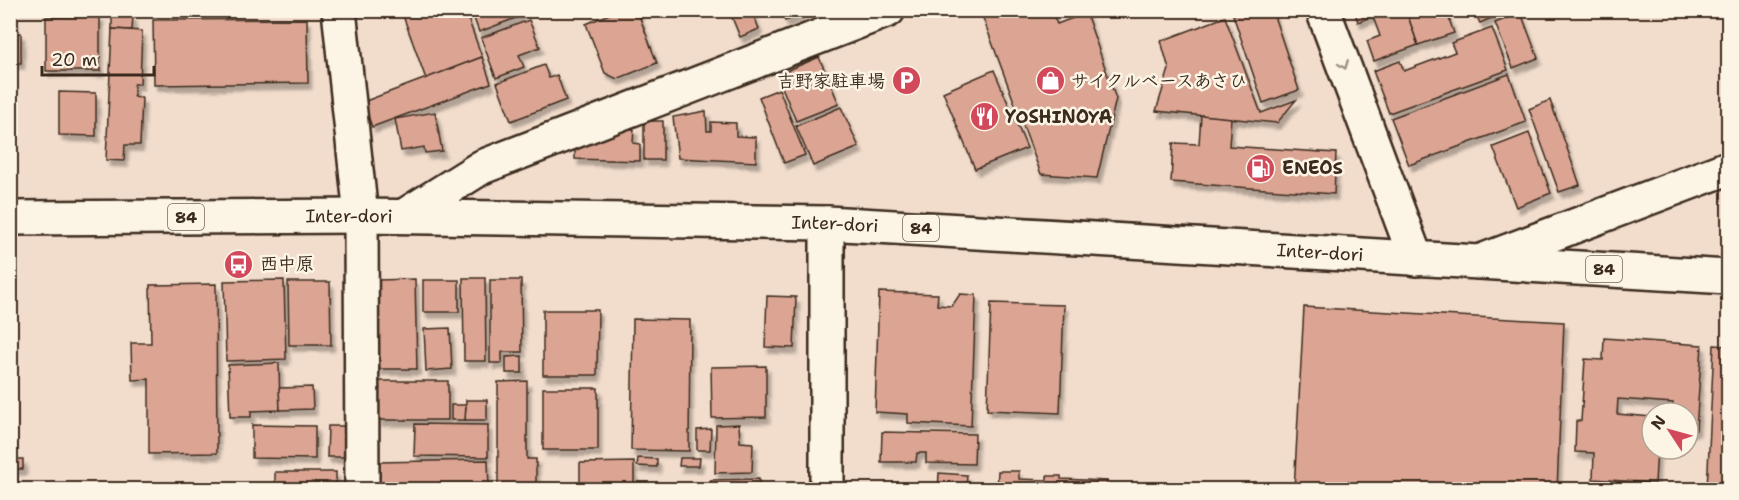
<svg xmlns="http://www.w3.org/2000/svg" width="1739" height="500" font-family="'Shantell Sans','Klee One',sans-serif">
<defs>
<filter id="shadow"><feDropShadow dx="3.5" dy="6" stdDeviation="1.5" flood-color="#0004"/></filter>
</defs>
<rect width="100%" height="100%" fill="#f2ddcc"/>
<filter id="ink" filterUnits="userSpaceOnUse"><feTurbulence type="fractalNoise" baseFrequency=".0167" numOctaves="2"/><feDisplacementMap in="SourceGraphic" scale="12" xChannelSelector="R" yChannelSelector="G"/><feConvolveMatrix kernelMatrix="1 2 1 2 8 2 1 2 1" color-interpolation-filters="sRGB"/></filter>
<g filter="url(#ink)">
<g fill="#dca593" stroke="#3b2a1e" stroke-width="1.5" filter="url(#shadow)">
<polygon points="401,10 465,10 482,57 426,79"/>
<polygon points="471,10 519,10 521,16 479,32"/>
<polygon points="619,10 637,10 657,63 617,79 605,73 586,24"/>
<polygon points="729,10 752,10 759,29 740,37"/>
<polygon points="781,10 800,10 801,15 785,21"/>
<polygon points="980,10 1051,10 1057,24 1086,13 1116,99 1097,178 1041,174"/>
<polygon points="1246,10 1272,10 1299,90 1263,103 1233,15"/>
<polygon points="1354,10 1387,10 1358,22"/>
<polygon points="1392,10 1406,10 1418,45 1374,61 1367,41 1380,36 1373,17"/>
<polygon points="1406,10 1446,10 1454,33 1418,45"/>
<polygon points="1474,10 1510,10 1480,23"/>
<polygon points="1521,13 1538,58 1513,68 1495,23"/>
<polygon points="112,15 133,16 132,30 112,29"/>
<polygon points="100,16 100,71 46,71 46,17"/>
<rect x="10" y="17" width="4" height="16"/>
<polygon points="1225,17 1261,113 1296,100 1277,123 1156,111 1169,69 1161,41"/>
<polygon points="307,19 308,83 154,85 153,20"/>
<polygon points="529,20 540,47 519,55 524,67 496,78 481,38"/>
<polygon points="1492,28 1508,70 1389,113 1373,71 1400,61 1404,71 1455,52 1451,43"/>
<polygon points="112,29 142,31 140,84 134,84 134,97 142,98 140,145 125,145 124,161 106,160"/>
<rect x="10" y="33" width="11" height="30"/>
<polygon points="482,57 491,83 372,127 363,102"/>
<polygon points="819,57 839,104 796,121 777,75"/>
<polygon points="544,65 549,78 557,75 566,100 511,121 497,83"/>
<polygon points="994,70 1027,148 975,169 943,92"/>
<polygon points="1509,74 1526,122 1409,165 1391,118"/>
<polygon points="779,89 805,155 784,163 759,97"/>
<polygon points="59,92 96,93 96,136 59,135"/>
<polygon points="1550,100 1580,185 1559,192 1529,109"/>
<polygon points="841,107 859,147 813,166 796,126"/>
<polygon points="706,111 707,131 711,131 711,122 736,123 736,136 756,137 756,162 678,158 673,117"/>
<polygon points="435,112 442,151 425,153 424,147 401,151 395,119"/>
<polygon points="1201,115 1231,118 1229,146 1336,153 1334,194 1171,182 1173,143 1199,144"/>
<rect x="644" y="121" width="19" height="39"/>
<polygon points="622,129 634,129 633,143 640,144 640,161 575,159 575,146"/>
<polygon points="1529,133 1551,193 1516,207 1493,147"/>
<polygon points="463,278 485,278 486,361 464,361"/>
<polygon points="415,279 417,369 378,369 376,280"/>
<polygon points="284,280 286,359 226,361 224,281"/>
<rect x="423" y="280" width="36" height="32"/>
<polygon points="490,280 521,280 522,352 502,352 502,363 490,363"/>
<polygon points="288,282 330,282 331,345 289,345"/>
<polygon points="216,284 217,453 149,454 149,379 132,380 131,343 151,343 150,285"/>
<polygon points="879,292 938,294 937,305 952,306 960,294 976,295 971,426 908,423 908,414 875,412"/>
<polygon points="767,296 796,297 794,348 765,347"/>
<polygon points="991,303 1064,305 1060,413 987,410"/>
<polygon points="1304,307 1564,322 1557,490 1294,490"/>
<polygon points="543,310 598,310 597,375 543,375"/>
<polygon points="633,319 690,320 689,451 631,450"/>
<polygon points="450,328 452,369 426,371 424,329"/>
<polygon points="1604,338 1702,345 1696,430 1688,430 1688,413 1673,413 1673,403 1618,399 1617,414 1652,417 1652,449 1657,449 1655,483 1593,479 1594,453 1575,452 1576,421 1581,421 1585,359 1603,360"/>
<polygon points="1714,345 1728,346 1728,490 1707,490"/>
<polygon points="522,356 522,373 506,373 506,357"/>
<polygon points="279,363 280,410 251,411 251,417 230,417 228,365"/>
<polygon points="766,366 766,417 712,418 711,367"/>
<rect x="378" y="381" width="70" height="39"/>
<polygon points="527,381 527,459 536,459 536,490 498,490 498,382"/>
<polygon points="312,387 313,409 280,410 279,388"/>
<rect x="543" y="388" width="55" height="62"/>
<polygon points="466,400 487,400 487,420 465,420"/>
<polygon points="451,405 466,405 465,420 451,420"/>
<polygon points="415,424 488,425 488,457 414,456"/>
<polygon points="739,424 740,442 753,443 752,472 715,473 716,425"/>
<polygon points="252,425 315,426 315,459 252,458"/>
<polygon points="328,426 344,426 344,457 327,457"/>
<polygon points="711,429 710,450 697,450 697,430"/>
<polygon points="882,432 975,434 974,464 926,463 926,453 917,453 916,462 881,462"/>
<polygon points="638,458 657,459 657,467 637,466"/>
<polygon points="680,458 700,458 699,466 679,466"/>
<rect x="10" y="459" width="13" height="10"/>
<polygon points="488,460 489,490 378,490 377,462"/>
<polygon points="634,462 634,490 580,490 580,463"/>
<polygon points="998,471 1019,471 1019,479 1047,480 1047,476 1061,476 1061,479 1107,481 1106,490 997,490"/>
<rect x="275" y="472" width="61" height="18"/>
<polygon points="939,473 967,475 966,490 938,490"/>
<rect x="10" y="477" width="7" height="13"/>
<polygon points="759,479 759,490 711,490 711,480"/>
</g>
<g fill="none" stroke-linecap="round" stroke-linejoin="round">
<defs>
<g id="minor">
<polyline points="339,10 361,216 362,490"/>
<polyline points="1323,10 1416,259"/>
<polyline points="404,216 482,167 888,10"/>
<polyline points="827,223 827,490"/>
<polyline points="1479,262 1728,168"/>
</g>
<g id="major">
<path id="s1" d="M10,218L361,216L827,223L1728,277"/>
</g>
</defs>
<use href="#minor" stroke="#3b2a1e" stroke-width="38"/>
<use href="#major" stroke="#3b2a1e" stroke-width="38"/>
<use href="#minor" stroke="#fcf5e5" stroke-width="33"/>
<use href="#major" stroke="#fcf5e5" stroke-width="33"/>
</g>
<defs><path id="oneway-chevron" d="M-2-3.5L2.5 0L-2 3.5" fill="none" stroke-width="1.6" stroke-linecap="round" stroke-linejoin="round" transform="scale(1.5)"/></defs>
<use stroke="#9c9082" href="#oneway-chevron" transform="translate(1344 65) rotate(69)"/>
</g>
<defs>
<symbol id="parking-disc" viewBox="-11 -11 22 22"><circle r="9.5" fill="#d1495b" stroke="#fcf5e5"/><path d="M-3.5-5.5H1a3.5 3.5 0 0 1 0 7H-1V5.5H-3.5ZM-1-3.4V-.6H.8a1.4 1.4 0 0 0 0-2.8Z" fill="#fff"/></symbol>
<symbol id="shop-disc" viewBox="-11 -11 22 22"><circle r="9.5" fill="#d1495b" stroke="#fcf5e5"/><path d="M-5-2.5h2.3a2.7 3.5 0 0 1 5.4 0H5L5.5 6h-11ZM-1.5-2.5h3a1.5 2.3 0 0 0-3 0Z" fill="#fff"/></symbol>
<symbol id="restaurant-disc" viewBox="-11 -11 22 22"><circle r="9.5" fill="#d1495b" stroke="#fcf5e5"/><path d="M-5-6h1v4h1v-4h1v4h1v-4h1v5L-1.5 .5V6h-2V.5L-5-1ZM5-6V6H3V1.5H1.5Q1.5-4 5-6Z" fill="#fff"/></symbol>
<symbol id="fuel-disc" viewBox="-11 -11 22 22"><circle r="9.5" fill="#d1495b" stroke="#fcf5e5"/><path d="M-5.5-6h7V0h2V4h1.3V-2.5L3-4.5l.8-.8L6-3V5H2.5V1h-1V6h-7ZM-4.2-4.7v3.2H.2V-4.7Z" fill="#fff"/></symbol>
<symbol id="bus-disc" viewBox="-11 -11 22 22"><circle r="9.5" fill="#d1495b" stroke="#fcf5e5"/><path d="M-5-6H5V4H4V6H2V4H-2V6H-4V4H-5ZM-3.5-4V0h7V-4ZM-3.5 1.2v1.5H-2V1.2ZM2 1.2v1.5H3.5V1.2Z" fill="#fff"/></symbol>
</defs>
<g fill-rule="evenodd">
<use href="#parking-disc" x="890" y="64" width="33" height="33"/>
<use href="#shop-disc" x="1034" y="64" width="33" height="33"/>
<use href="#restaurant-disc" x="968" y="100" width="33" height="33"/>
<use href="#fuel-disc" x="1244" y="152" width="33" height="33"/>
<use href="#bus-disc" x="222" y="248" width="33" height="33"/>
</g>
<g text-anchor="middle" stroke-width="5" stroke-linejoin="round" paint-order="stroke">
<g fill="#fcf5e5" stroke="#75675a" stroke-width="1.5">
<rect x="168" y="204" width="36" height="26" rx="4.5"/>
<rect x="903" y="215" width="36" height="26" rx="4.5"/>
<rect x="1586" y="256" width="36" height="26" rx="4.5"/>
</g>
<g font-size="16" font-weight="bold" fill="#3b2a1e">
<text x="186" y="223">84</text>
<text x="921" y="234">84</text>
<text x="1604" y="275">84</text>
</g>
<g font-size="18" font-weight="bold" fill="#3b2a1e" stroke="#fcf5e5" text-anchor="start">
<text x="885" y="87" text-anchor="end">吉野家駐車場</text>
<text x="1071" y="87">サイクルベースあさひ</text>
<text x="1005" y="123">YOSHINOYA</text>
<text x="1282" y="174">ENEOS</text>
<text x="260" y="270">西中原</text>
</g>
<g font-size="18" fill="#3b2a1e" stroke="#fcf5e5">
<text dy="6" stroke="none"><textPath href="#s1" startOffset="339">Inter-dori</textPath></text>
<text dy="6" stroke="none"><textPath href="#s1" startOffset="825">Inter-dori</textPath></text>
<text dy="6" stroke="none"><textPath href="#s1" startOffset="1311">Inter-dori</textPath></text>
</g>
</g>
<rect width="1739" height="500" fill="none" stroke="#fcf5e5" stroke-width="36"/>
<rect x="18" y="18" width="1703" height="464" fill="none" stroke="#3b2a1e" stroke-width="2" filter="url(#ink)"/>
<g transform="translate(1670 431) rotate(306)"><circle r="28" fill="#fcf5e5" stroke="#afa495" stroke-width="1.5"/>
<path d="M0-4.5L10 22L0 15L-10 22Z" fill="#d1495b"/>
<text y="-9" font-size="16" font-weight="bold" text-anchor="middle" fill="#3b2a1e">N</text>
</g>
<path d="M42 66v9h112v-9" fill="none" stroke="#3b2a1e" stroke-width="3"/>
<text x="51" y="66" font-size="18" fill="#3b2a1e" stroke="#fcf5e5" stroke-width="4.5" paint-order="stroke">20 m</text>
</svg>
